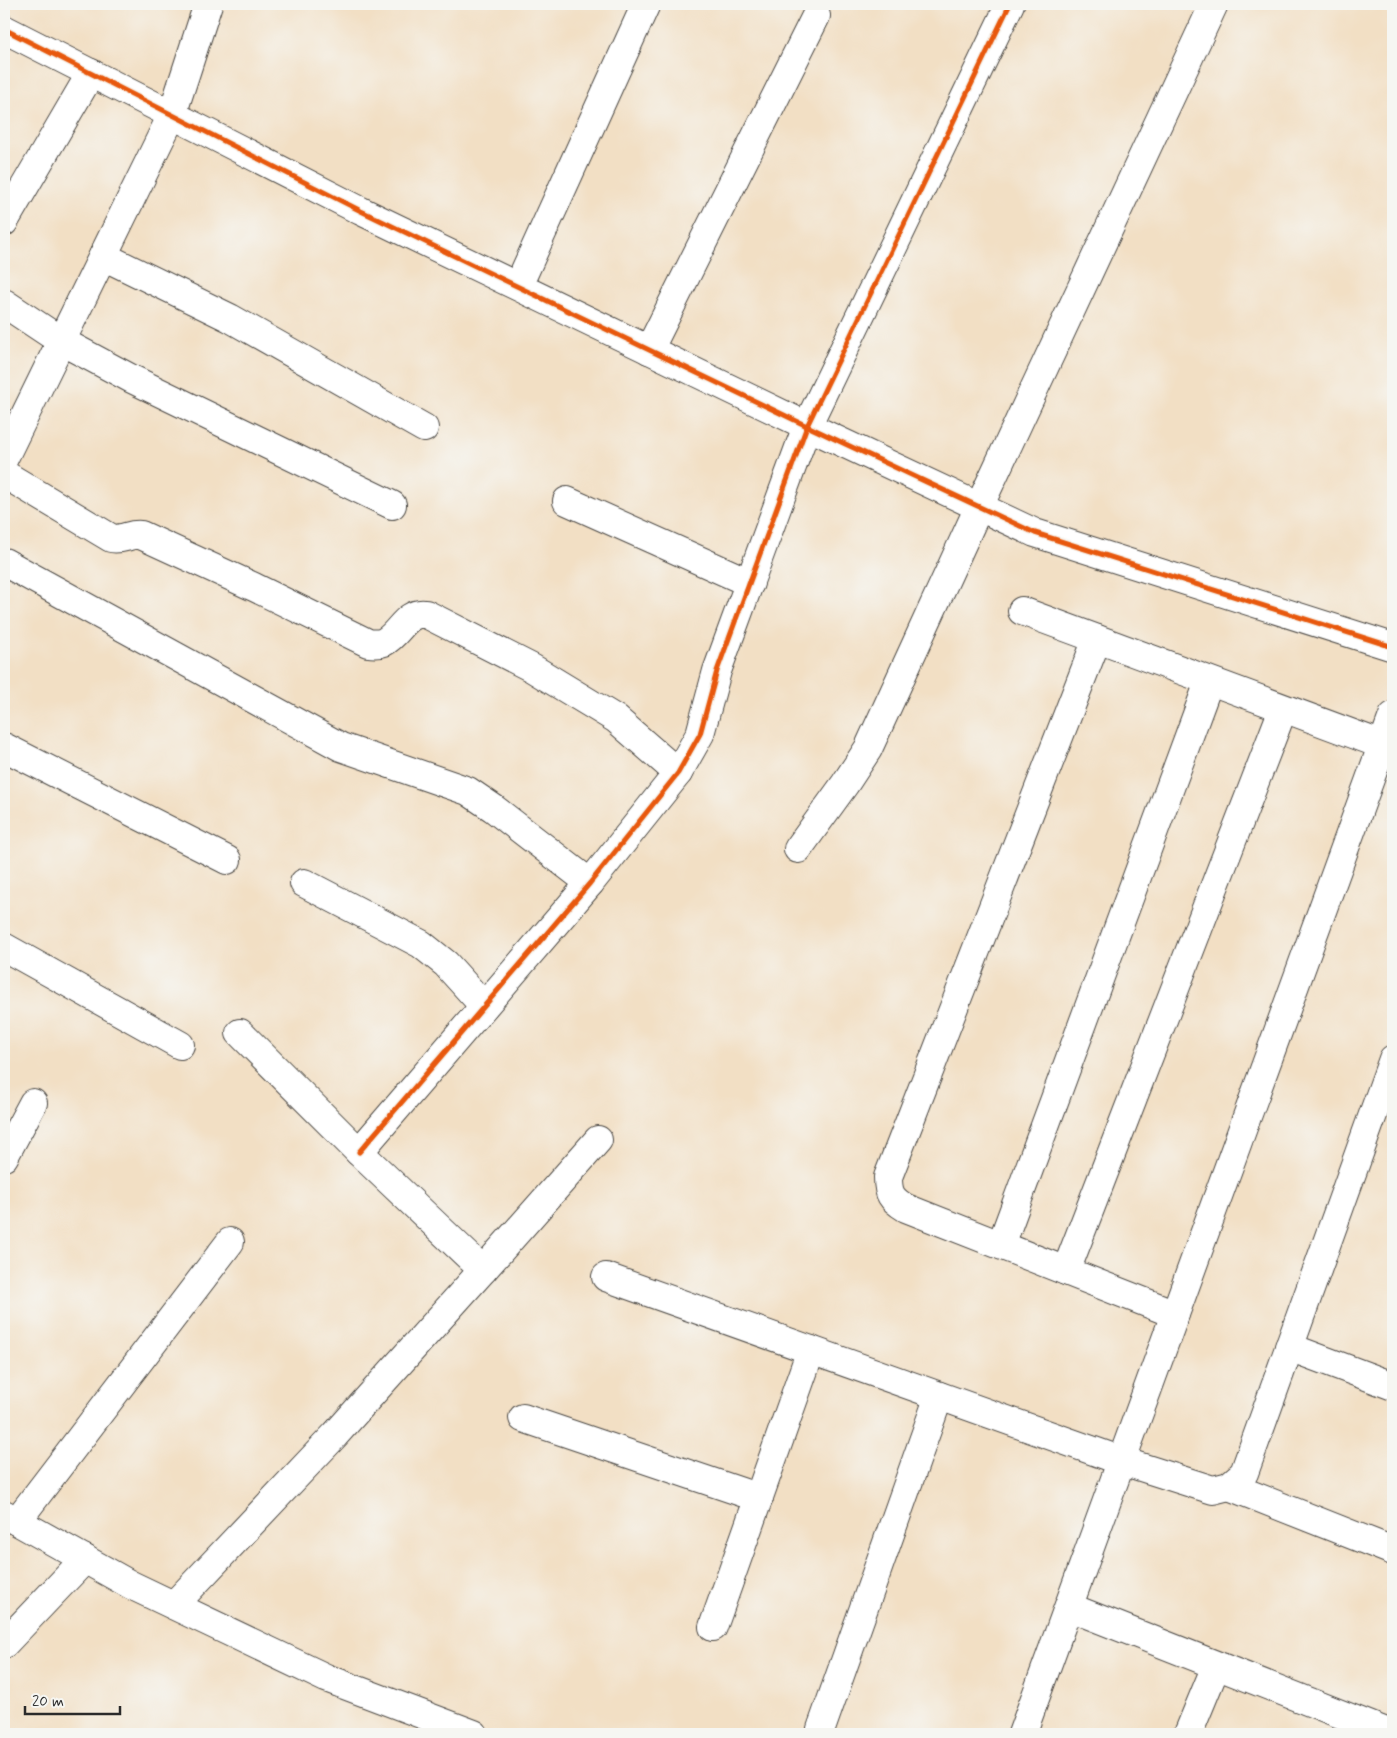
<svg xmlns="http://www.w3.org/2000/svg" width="1397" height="1738" font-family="Mynerve,sans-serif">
<rect width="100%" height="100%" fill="#f6f6f2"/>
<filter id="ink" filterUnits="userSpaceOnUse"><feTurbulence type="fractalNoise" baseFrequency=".02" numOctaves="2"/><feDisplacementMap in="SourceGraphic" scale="10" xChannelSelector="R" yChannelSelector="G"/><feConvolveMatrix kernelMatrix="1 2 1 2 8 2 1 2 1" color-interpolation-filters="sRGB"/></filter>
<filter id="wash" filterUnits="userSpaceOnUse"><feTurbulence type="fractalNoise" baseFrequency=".0096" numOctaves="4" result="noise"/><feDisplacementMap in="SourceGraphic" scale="20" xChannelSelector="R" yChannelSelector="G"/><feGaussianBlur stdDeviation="1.12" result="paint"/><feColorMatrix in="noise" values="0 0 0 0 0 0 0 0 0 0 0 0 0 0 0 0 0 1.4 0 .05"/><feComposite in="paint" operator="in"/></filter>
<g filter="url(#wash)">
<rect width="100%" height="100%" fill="#f2dfc4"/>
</g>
<g filter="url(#ink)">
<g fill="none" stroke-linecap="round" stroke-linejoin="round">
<defs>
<g id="minor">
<polyline points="4,29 361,211 807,426 1035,533 1393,647"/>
<polyline points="4,222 91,73"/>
<polyline points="103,256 230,318 424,428"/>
<polyline points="518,286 646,4"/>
<polyline points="4,303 61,341 132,379 392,505"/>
<polyline points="649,350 816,16"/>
<polyline points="4,458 172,115 208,4"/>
<path d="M4,474L111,538C121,541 131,533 141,535L254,587L368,643C374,644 379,644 384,642C400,634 405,611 426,614L532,668L616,719L678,773"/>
<polyline points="567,501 750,583"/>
<polyline points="4,562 341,747 468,791 493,808 590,883"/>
<polyline points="1022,611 1383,745"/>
<path d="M1097,639L888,1177C888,1194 891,1199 906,1208L1175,1314"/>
<polyline points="4,747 227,860"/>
<polyline points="798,849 845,784 868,749 979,507 1214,4"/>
<polyline points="304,883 421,944 446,964 484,1006"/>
<polyline points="4,947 180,1045"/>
<polyline points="240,1033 359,1152 483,1270"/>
<polyline points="359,1152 590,883 678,773 700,734 717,671 807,426 1010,4"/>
<polyline points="4,1157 33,1103"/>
<polyline points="1001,1245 1209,682"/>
<polyline points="1066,1271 1283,709"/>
<polyline points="606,1277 1122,1461 1213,1490 1229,1486 1244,1473 1393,1059"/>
<polyline points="1289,1347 1393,1386"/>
<polyline points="523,1418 759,1498"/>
<polyline points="1229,1486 1393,1551"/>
<polyline points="17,1521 230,1242"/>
<polyline points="174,1605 335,1435 483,1270 598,1140"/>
<polyline points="1069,1607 1391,1734"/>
<polyline points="713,1627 811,1350"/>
<polyline points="4,1644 85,1559"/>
<polyline points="821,1729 939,1396"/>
<polyline points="1188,1734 1216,1666"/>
</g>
<g id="tertiary">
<polyline points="4,1514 131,1585 326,1678 474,1734"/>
<polyline points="1022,1734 1393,716"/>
</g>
</defs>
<use href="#minor" stroke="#494642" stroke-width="30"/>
<use href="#tertiary" stroke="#494642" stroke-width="30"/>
<use href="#minor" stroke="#fff" stroke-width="28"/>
<use href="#tertiary" stroke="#fff" stroke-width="28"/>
<defs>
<g id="cycleway">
<polyline points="4,29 361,211 807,426 1035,533 1393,647"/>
<polyline points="359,1152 590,883 678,773 700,734 717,671 807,426 1010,4"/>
</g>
</defs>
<use href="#cycleway" stroke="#f6f6f2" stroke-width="8"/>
<use href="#cycleway" stroke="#e8590c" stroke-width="5"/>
</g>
</g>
<rect width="1397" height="1738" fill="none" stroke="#f6f6f2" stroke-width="20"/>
<path d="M25 1706v8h95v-8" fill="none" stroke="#2b2b2b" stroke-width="2.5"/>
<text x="32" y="1706" font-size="15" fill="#2b2b2b" stroke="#f6f6f2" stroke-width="4" paint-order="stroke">20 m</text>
</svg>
